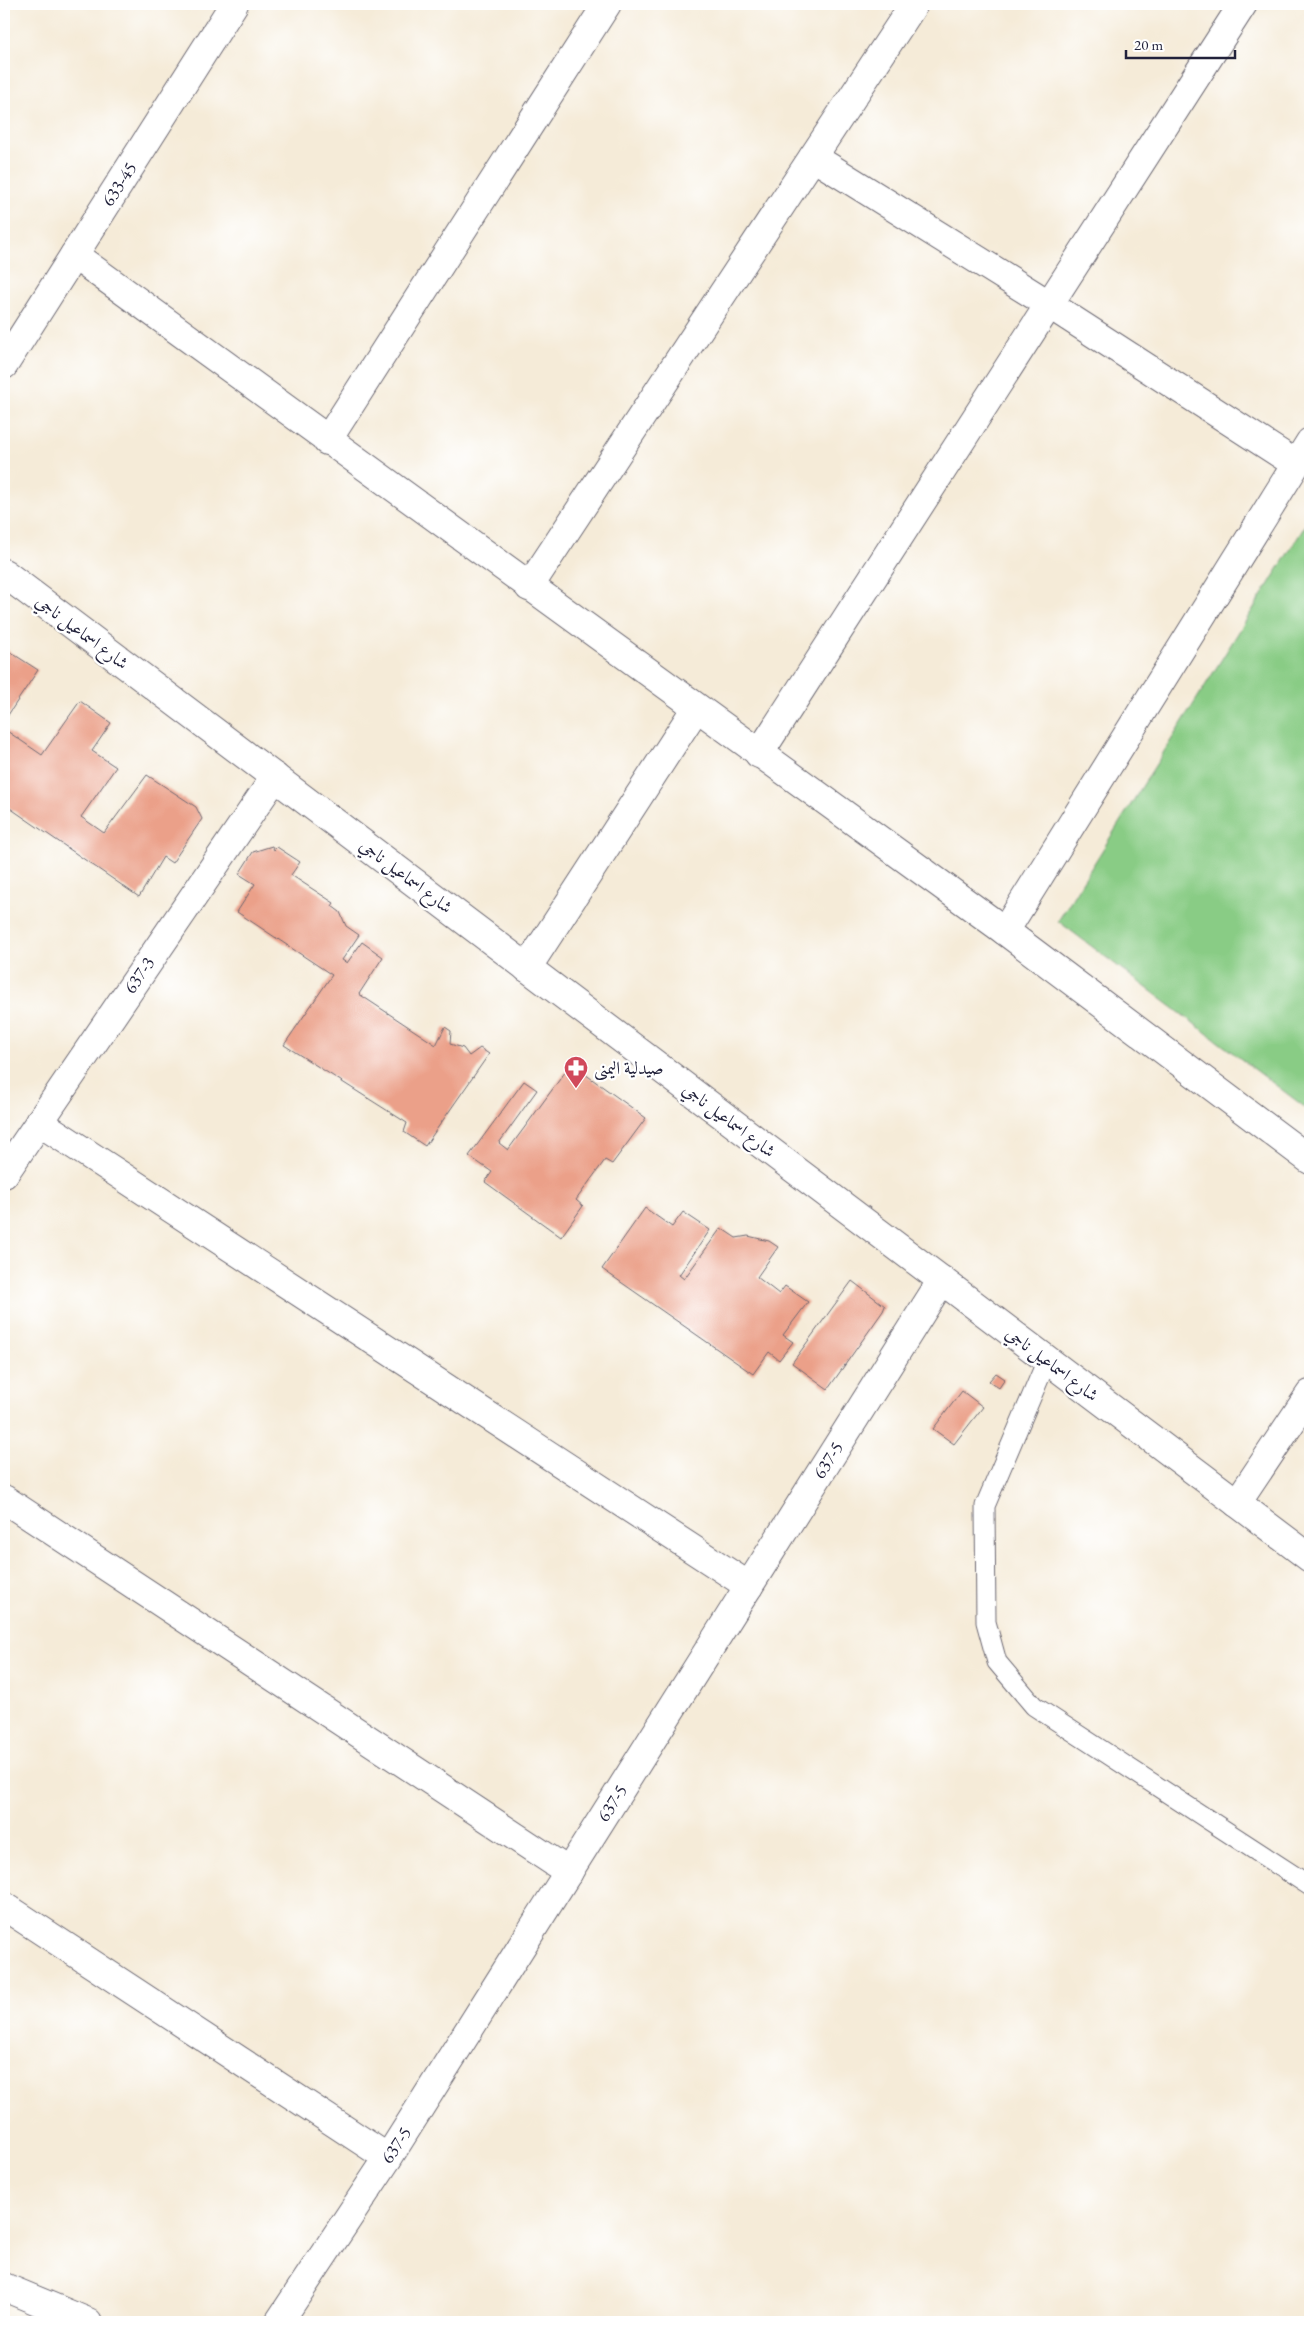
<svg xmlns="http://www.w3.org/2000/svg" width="1314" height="2326" font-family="'EB Garamond',Amiri,serif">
<rect width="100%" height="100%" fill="#fff"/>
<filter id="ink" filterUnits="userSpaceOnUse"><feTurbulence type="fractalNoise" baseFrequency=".02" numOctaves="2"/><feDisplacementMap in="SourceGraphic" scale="10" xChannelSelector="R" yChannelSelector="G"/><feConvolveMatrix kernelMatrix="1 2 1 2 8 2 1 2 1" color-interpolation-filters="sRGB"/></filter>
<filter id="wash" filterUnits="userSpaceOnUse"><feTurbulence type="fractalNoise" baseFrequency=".0096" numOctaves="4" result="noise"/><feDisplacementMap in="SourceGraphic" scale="20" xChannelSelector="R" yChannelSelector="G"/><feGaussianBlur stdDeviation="1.12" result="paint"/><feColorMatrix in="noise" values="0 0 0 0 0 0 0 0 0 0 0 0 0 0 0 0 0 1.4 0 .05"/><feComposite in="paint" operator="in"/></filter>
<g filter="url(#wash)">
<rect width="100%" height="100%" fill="#f5ebd8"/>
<polygon fill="#89cc85" stroke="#567760" points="1310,518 1310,1111 1058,921"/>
<g id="blocks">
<g fill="#eba089">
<polygon points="4,648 38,670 4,721"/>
<polygon points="80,701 111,723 92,751 116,767 81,817 104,833 147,775 196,807 202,819 172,863 163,857 139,897 4,804 4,729 42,755"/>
<polygon points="272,846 274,850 277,847 300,862 291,875 334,903 332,906 340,912 346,926 359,935 342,960 347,963 362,942 383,957 359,994 436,1045 445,1027 451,1031 450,1044 463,1048 469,1056 480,1048 489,1054 425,1146 404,1132 407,1123 284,1045 332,975 237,912 255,884 239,874 253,852"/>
<polygon points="571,1064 646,1118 612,1164 605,1160 576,1200 583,1206 561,1237 485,1182 492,1172 469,1156 524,1081 537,1090 499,1143 508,1150"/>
<polygon points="645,1208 672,1227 683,1212 710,1230 679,1275 684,1279 721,1228 736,1238 748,1236 769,1241 778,1247 757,1277 779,1294 785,1286 808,1302 783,1335 793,1342 779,1360 769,1352 753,1374 602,1269"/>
<polygon points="852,1281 885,1306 883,1311 828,1389 792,1363"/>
<polygon points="996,1373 1005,1379 999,1388 989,1381"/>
<polygon points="962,1391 983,1407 954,1444 933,1429"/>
</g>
</g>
</g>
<g filter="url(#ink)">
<use href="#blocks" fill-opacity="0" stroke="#6c6872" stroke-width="1"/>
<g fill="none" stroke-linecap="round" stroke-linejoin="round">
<defs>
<polyline id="service" points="1047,1360 985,1506 986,1622 997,1662 1034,1706 1310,1886"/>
<g id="minor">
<polyline points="813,157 1050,305 1296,464"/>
<polyline points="74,255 1005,931 1310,1160"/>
<polyline points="4,365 234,4"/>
<polyline points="327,441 607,4"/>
<polyline points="529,587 914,4"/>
<polyline points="759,754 1243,4"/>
<polyline points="1005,931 1310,442"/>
<polyline points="527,968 696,708"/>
<polyline points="39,1122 749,1586"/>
<polyline points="4,1174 275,777"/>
<polyline points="4,1499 569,1872"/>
<polyline points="1237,1503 1310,1394"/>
<polyline points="4,1906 388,2158"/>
<polyline points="4,2287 88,2322"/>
<polyline points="279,2322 388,2158 942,1280"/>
</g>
<polyline id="tertiary" points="4,573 1310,1558"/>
</defs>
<use href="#service" stroke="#6c6872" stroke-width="21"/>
<use href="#minor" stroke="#6c6872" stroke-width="30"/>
<use href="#tertiary" stroke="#6c6872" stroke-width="30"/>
<use href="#service" stroke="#fff" stroke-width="19"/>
<use href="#minor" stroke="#fff" stroke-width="28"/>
<use href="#tertiary" stroke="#fff" stroke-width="28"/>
</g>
</g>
<defs>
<symbol id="pharmacy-pin" viewBox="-11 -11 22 30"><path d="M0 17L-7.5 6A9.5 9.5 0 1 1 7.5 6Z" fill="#d1495b" stroke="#fff"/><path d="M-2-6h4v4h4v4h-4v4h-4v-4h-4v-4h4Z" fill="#fff"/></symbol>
</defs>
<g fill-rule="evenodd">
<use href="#pharmacy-pin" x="562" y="1054" width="28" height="38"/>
</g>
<g text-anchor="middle" stroke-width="4.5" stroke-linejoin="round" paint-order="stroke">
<g font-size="18" fill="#22223b" stroke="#fff">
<text transform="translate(119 184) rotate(-57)" y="6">633-45</text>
<text transform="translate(82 632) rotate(37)" y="6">شارع اسماعيل ناجي</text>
<text transform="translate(406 876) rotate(37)" y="6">شارع اسماعيل ناجي</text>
<text transform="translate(139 975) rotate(-56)" y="6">637-3</text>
<text transform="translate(729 1120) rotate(37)" y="6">شارع اسماعيل ناجي</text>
<text transform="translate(1052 1364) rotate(37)" y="6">شارع اسماعيل ناجي</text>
<text transform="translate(828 1460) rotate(-58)" y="6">637-5</text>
<text transform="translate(612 1803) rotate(-58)" y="6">637-5</text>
<text transform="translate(396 2145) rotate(-57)" y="6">637-5</text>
</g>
<g font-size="18" fill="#22223b" stroke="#fff" text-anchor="start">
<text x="594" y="1074">صيدلية اليمنى</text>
</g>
</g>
<rect width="1314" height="2326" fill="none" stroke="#fff" stroke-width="20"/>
<path d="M1126 50v8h109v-8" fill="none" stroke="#22223b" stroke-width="2.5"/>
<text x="1134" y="50" font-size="15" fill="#22223b" stroke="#ffffff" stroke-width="4" paint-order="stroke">20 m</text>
</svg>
